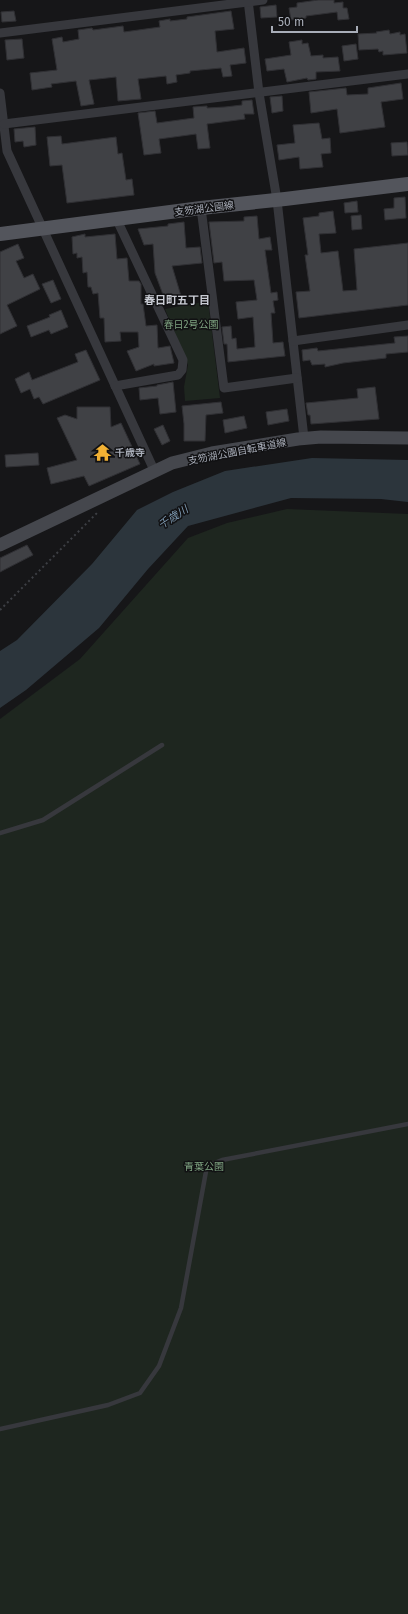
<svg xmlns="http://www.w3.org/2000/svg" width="408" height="1614" font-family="'Fira Sans','Noto Sans JP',sans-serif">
<rect width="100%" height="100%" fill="#161618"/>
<g fill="#1e261f">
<polygon points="208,301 220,398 185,401 184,387 188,365 165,309"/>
<polygon points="287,509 408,514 408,1614 0,1614 0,719 80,659 188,538 227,523"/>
</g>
<polygon fill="#2c353c" points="312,458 408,460 408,502 381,499 291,498 188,526 148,569 99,628 26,690 0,708 0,651 17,640 92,564 137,510 173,492 225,471"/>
<g fill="#404145" stroke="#303034">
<polygon points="318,0 334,0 334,3 343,2 343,8 347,8 349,19 338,20 337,12 306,16 306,18 291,20 289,8 297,7 297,3"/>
<polygon points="276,5 277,17 261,18 260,7"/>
<polygon points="14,11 16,21 2,22 1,12"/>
<polygon points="231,11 234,29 215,31 217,52 244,48 246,63 230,65 232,76 223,77 221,68 190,71 190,73 176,75 177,82 167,84 166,76 138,79 141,99 118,101 116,77 89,80 94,104 81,106 76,81 51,84 52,87 32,90 30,73 57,70 52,39 62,37 63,42 79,39 78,30 92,28 93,30 123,26 124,32 160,27 159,21 170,19 170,21 187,19 187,17"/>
<polygon points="389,30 390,34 400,32 400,35 405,34 407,53 383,55 383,51 379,52 378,49 359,50 358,34 377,33 376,32"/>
<polygon points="22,39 24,58 7,60 5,40"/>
<polygon points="302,40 302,44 308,43 311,56 323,55 323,58 338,57 340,71 316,72 316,79 308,80 307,78 287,82 284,69 267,71 265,59 291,55 289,42"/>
<polygon points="356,44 358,59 344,61 342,46"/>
<polygon points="401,83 403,99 381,102 385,127 340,133 337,109 311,113 309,92 346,88 347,95 368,94 368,88"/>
<polygon points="282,96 283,111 272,113 270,97"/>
<polygon points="252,100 254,114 244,114 245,119 207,124 210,148 198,149 196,134 159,139 161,153 144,155 138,113 155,111 157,123 194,118 193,107 207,106 207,108 225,107 242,105 242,101"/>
<polygon points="319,123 322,139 330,138 331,153 321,154 323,167 300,169 299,157 279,160 277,145 295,143 293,125"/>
<polygon points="35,127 36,145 24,147 23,141 15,142 14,129"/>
<polygon points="61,136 62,144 116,137 118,154 122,153 126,180 132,179 134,195 67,203 62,165 50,166 47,137"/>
<polygon points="407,142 408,155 392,156 391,143"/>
<polygon points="405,197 406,218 385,220 384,209 394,208 394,198"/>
<polygon points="357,201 358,212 345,213 344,203"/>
<polygon points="333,211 336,233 319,234 321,253 338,251 343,291 357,290 354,249 408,243 408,305 299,318 296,292 310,291 305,255 308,255 303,218 319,216 319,213"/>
<polygon points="361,215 362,229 352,230 351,216"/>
<polygon points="257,216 259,239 270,237 272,250 265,250 271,293 277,292 278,300 273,301 275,313 271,313 273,343 283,342 285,356 228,362 227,344 224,344 222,327 231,326 232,339 236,338 237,349 255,347 253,317 238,319 236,302 257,300 254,280 224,281 222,262 214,263 209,222 244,221 244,217"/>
<polygon points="184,222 186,248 200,247 202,263 172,266 181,296 165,300 155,273 153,244 144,245 138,229 168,226 168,224"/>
<polygon points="85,234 85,237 115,234 117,259 127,258 129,281 139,281 141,284 141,304 143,304 146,326 157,325 158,348 170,346 174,363 154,366 154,364 136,371 127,351 139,347 138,332 120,332 121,341 105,342 104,318 100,318 98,293 93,294 91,287 88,287 87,272 83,273 82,257 77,258 77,253 73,254 72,237"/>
<polygon points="18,244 24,258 16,261 24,278 33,274 40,289 7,305 17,326 0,334 0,252"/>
<polygon points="53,280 61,299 51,303 42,284"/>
<polygon points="61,310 68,327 51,334 49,330 31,337 27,326 50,317 49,315"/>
<polygon points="408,336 408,352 386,354 386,358 343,363 325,367 325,364 312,365 310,360 303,361 302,350 317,348 318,351 395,343 394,337"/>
<polygon points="86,350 100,380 43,404 39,397 34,399 30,389 21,393 15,379 29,372 32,380 78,362 75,354"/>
<polygon points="173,382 176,412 160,414 158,398 140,400 139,388 157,386 157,385"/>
<polygon points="375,387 379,419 311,424 310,415 308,415 306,403 358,398 357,389"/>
<polygon points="221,402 223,413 206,415 205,441 184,441 184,424 182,406"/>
<polygon points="77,407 110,407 111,427 121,423 140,464 89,486 84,476 51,484 47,468 77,460 57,418 65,415 77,419"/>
<polygon points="287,409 289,421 268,425 266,412"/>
<polygon points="244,416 247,428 225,433 223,420"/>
<polygon points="163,425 170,441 162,445 154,429"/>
<polygon points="38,453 39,465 6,467 5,455"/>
<polygon points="27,545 33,555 0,572 0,558"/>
</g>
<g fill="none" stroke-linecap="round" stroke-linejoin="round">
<polyline stroke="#3d3f44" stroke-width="2" stroke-dasharray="2 3" stroke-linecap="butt" points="0,610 98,512"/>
<g stroke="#37383d" stroke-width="4.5">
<polyline points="0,833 43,820 162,745"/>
<polyline points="0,1429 108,1405 140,1393 159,1366 181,1308 207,1166 222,1160 408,1124"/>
</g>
<g stroke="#37383d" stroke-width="9">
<polyline points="248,0 259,93 277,200 304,438"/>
<polyline points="0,33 263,0"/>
<polyline points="0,93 7,151 154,470"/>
<polyline points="4,124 408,74"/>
<polyline points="201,208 224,388 297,378"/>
<polyline points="293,341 408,325"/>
<polyline points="115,386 178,375 182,370 183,360 117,220"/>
</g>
<polyline stroke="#45474d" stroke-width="13" points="0,545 172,463 212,453 298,439 321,437 408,438"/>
<polyline stroke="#53555c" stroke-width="14" points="0,234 201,208 285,199 408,184"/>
</g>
<defs>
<symbol id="temple-bare" viewBox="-9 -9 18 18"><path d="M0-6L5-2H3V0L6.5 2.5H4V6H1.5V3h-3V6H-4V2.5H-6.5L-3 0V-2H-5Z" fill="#f2b134" stroke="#111113" stroke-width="2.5" paint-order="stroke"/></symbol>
</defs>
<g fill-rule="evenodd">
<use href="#temple-bare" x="90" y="440" width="25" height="25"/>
</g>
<g text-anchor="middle" stroke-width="3" stroke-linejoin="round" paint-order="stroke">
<g font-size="10" fill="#a8adb8" stroke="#111113">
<text transform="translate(204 208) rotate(-7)" y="4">支笏湖公園線</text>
<text transform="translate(237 451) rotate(-11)" y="4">支笏湖公園自転車道線</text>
</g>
<g font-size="10" fill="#7fa381" stroke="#111113">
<text x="191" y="328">春日2号公園</text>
<text x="204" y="1170">青葉公園</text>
</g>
<g font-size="10" font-weight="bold" fill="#a8adb8" stroke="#111113" text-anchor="start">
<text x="115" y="456">千歳寺</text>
</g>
<g font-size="11" font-weight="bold" fill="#c9ccd4" stroke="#111113">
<text x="177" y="304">春日町五丁目</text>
</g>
<g font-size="11" font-style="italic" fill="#7f9bb3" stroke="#111113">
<text transform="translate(173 517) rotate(-33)" y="4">千歳川</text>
</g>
</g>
<path d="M272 26v6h85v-6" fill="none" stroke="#a8adb8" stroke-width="2"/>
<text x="278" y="26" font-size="12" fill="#a8adb8" stroke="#111113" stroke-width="3" paint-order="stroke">50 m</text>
</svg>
